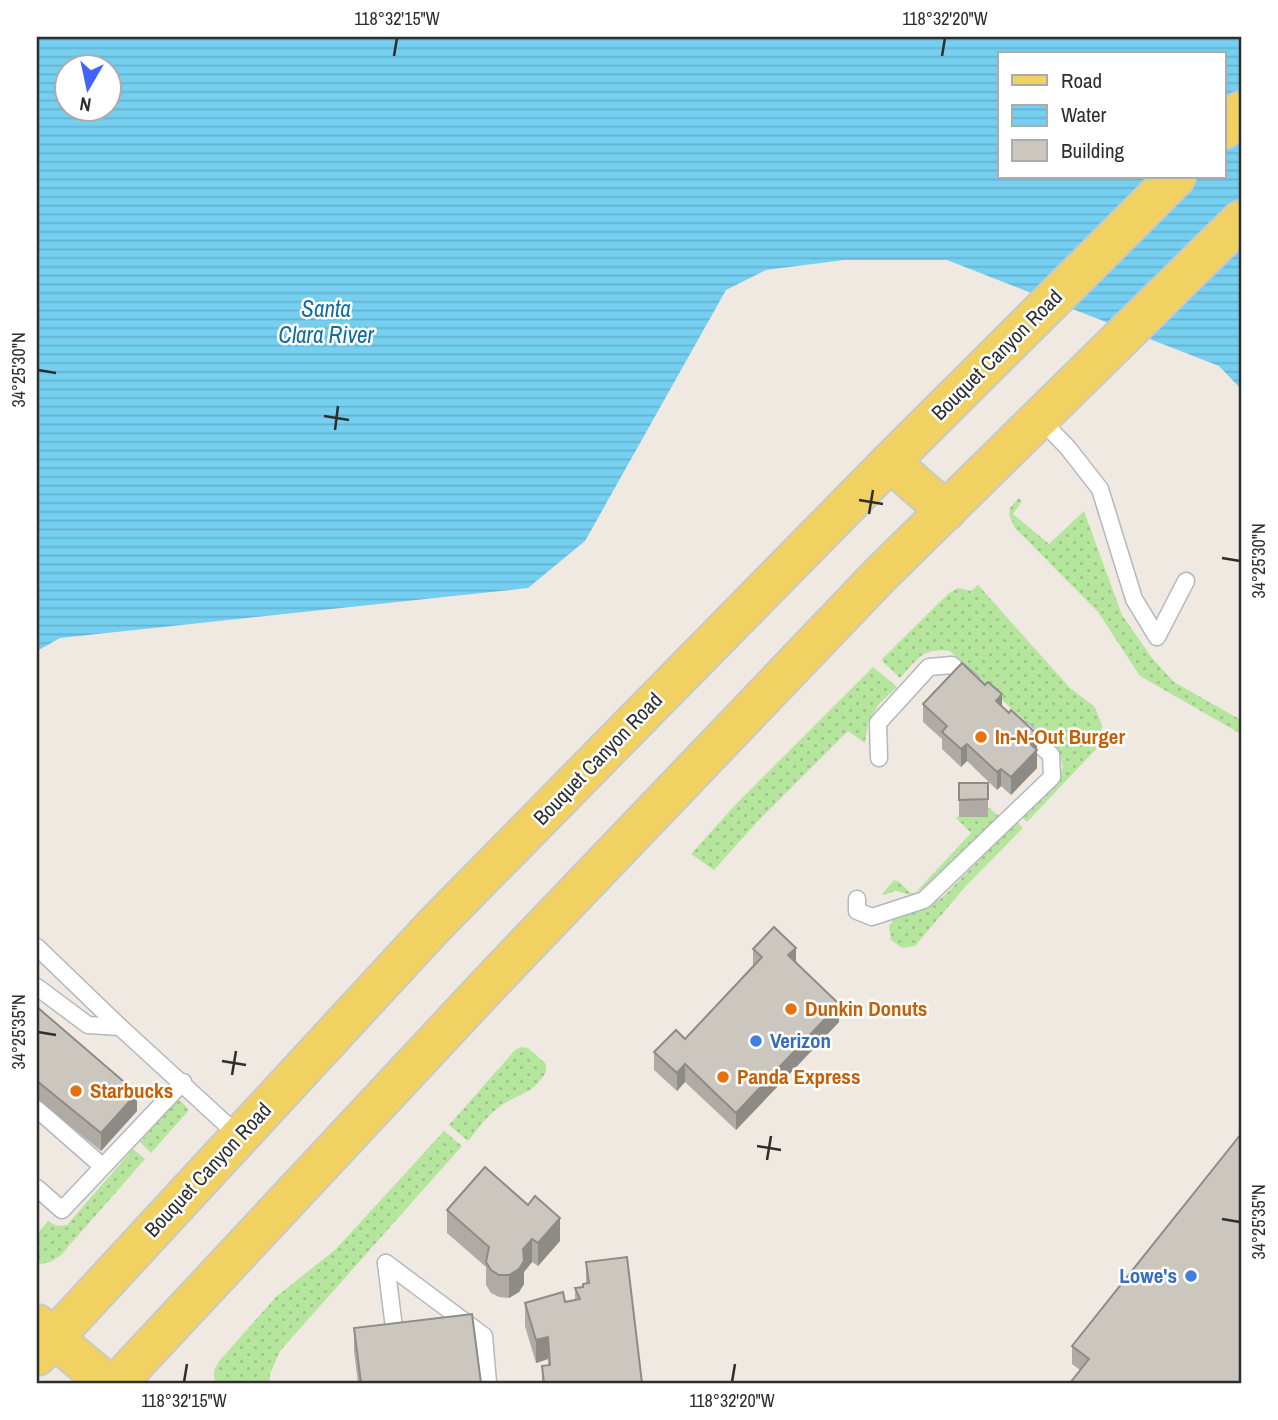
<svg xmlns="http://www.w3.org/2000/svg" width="1278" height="1420" font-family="'Archivo Narrow',sans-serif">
<defs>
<pattern id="grass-dots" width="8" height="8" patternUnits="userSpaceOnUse" patternTransform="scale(1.75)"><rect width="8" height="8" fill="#b6e59e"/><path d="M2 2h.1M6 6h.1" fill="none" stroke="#9dc588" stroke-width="1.8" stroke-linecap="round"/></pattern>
<pattern id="water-rules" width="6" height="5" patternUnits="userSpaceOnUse" patternTransform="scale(1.75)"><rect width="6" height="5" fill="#75cff0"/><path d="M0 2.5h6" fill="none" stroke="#66b2ce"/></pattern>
</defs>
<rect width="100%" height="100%" fill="#efe9e1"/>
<g fill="url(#grass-dots)">
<polygon points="1019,498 1022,501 1013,514 1049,544 1084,511 1122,615 1152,658 1174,682 1241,720 1241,734 1140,676 1098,612 1015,528 1009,515 1010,508"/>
<path d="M978,585L1070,688L1095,707L1102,726L1099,746L1027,822L1022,817L1059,777L1063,767L1059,753L950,651C923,647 917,660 900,678L881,660L949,593L958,588L971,591Z"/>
<polygon points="873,667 897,687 879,704 868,723 865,743 848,731 757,822 714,870 691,854 736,804"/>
<polygon points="988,807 1001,818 938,879 912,895 895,891 885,895 882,894 894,880 899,882 911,893 915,893 971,833 955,817 987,817"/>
<polygon points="1017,822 1023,828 965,887 915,946 902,948 891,940 889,926 897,916 926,908 944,896"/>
<path d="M521,1047L528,1048L546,1064V1072C532,1096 517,1093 498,1108C486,1117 477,1130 468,1141L449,1125L515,1050Z"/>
<polygon points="177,1100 181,1101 189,1110 151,1153 140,1142"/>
<polygon points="444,1131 462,1146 280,1351 270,1374 269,1383 215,1383 214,1370 220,1360 277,1296 335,1250"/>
<polygon points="133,1149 145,1159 60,1256 50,1262 37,1265 37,1234 48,1221 57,1226 67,1225"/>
</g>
<path fill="url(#water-rules)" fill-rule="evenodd" d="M37,37H1241V389L1219,366L947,260H844L766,270L726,290L585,541L528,588L60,638L37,651ZM1000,54H1224V177H1000ZM66,66H108V108H66Z"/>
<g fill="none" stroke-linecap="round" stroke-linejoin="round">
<defs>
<g id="lane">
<polyline points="1041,420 1068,448 1100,489 1134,599 1157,637 1186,581"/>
<polyline points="879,758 878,723 929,667 952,665 971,681"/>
<polyline points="857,899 857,911 872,917 924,900 1052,777 1051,755 1023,730"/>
<polyline points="37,947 120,1027 239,1136"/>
<polyline points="37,987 88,1025 120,1027"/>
<polyline points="37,1109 102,1166"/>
<polyline points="37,1188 62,1210 183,1082"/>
<polyline points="386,1263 484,1336 488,1383"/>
<polyline points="386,1263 396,1344"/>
</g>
<g id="primary">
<polyline points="1224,129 1241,111"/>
<polyline points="890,462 946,511"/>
<polyline points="37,1324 107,1383"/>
<polyline points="37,1356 433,927 890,462 1176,177"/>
<polyline points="117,1383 492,981 880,575 1241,220"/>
</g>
</defs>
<use href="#lane" stroke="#b4b7c1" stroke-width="19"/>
<use href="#primary" stroke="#c9c9c9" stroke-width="42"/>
<use href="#lane" stroke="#fff" stroke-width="16"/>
<use href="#primary" stroke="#f2d163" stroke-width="38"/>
</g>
<g fill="#afaba4">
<polygon points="923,704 1002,706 1037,734 1037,768 1011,795 1001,786 997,790 967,761 961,767 942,749 942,739 923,722"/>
<rect x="959" y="783" width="29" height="34"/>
<polygon points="753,949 796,963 839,1022 736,1130 685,1082 677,1091 654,1070 654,1052 685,1039 753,966"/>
<polygon points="37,1007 137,1111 101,1151 37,1099"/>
<polygon points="447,1210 560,1241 538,1266 532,1262 524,1272 524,1284 519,1292 509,1298 499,1297 491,1293 486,1285 486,1267 447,1233"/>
<polygon points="586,1262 642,1383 542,1383 542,1366 548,1365 548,1359 536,1363 525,1326 525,1303 565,1302 575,1300 575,1288 583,1287 586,1283"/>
<polygon points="354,1328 481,1383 358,1383 354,1351"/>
<polygon points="1072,1346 1241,1383 1080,1370 1072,1364"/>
</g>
<g fill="#8e8b86">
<polygon points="1002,694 1002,712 996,701"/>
<polygon points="1037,734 1037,768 1011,795 1011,777 1029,743"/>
<polygon points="967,744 967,761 961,767 961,749"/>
<polygon points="1001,769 1001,786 997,790 997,772"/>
<polygon points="796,948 796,965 788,955"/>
<polygon points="839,1004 839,1022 736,1130 736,1113"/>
<polygon points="685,1064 685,1082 677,1091 677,1073"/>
<polygon points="137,1093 137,1111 101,1151 101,1133"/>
<polygon points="560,1218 560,1241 538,1266 538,1243"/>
<polygon points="532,1239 532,1262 524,1272 524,1284 519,1292 509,1298 509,1275 523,1249"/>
<polygon points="548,1337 548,1359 536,1363 536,1340"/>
</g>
<g fill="#cbc7bf" stroke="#8e8b86" stroke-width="2">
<polygon points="962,663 985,685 988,682 1002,694 996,701 1009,713 1011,710 1037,734 1029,743 1037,750 1011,777 1001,769 997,772 967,744 961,749 942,732 947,726 923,704"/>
<polygon points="959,783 988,783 988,799 959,800"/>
<polygon points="774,927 796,948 788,955 839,1004 736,1113 685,1064 677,1073 654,1052 676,1030 685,1039 762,957 753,949"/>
<polygon points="37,1007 137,1093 101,1133 37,1081"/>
<polygon points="1241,1134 1241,1383 1070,1383 1089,1359 1072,1346"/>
<polygon points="485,1167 528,1205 535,1196 560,1218 538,1243 532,1239 523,1249 524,1261 519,1269 509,1275 499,1275 491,1270 486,1262 489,1247 447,1210"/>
<polygon points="627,1257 642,1383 544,1383 542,1366 550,1365 548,1337 536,1340 525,1303 563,1292 565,1302 580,1299 575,1288 583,1287 583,1284 589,1283 586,1262"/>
<polygon points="472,1314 481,1383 361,1383 354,1328"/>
</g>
<path fill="none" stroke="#2e2e2e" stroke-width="2.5" d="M394,56L397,38M942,56L945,38M38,370L56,373M324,416L349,420M335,430L338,406M859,500L883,504M869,514L873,490M1222,558L1240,561M38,1032L56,1035M222,1061L246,1065M232,1075L236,1051M757,1146L781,1150M767,1160L771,1136M1222,1219L1240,1222M184,1382L187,1364M732,1382L735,1364"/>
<g fill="#e8710a" stroke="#fff" stroke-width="2.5">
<circle cx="981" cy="737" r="7"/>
<circle cx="791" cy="1009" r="7"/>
<circle cx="723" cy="1077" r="7"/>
<circle cx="76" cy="1091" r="7"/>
</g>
<g fill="#3f7fe0" stroke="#fff" stroke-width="2.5">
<circle cx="756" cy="1041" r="7"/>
<circle cx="1191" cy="1276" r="7"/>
</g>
<g text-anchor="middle" stroke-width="5" stroke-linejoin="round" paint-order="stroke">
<g font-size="21" fill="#2e2e2e" stroke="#fff">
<text transform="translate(997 355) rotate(-45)" y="7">Bouquet Canyon Road</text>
<text transform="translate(598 759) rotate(-46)" y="7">Bouquet Canyon Road</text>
<text transform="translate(208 1170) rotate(-47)" y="7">Bouquet Canyon Road</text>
</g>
<g font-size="21" font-weight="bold" fill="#c56008" stroke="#fff" text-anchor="start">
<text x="995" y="744">In-N-Out Burger</text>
<text x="805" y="1016">Dunkin Donuts</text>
<text x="737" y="1084">Panda Express</text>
<text x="90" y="1098">Starbucks</text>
</g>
<g font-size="21" font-weight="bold" fill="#366cbe" stroke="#fff" text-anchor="start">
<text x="770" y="1048">Verizon</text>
<text x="1177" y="1283" text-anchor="end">Lowe's</text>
</g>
<g font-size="23" font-style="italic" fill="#0d6fa3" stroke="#fff">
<text x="326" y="317">Santa<tspan x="326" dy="26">Clara River</tspan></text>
</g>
</g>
<rect width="1278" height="1420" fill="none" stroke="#ffffff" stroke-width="77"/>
<rect x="998" y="52" width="228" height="126" fill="#ffffff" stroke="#ababab" stroke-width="2"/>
<rect x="1012" y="75" width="35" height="10" fill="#f2d163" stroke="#ababab" stroke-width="2"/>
<text x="1061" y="88" font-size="21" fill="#2e2e2e">Road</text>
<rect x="1012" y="105" width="35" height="21" fill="url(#water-rules)" stroke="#ababab" stroke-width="2"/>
<text x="1061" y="122" font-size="21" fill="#2e2e2e">Water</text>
<rect x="1012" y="140" width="35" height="21" fill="#cbc7bf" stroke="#ababab" stroke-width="2"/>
<text x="1061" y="158" font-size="21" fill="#2e2e2e">Building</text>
<g transform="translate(88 88) rotate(189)"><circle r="33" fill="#ffffff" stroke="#ababab" stroke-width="2"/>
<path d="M0-5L12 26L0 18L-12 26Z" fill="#4264fb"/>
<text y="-10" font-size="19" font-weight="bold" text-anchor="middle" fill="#2e2e2e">N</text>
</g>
<rect x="38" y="38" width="1202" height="1344" fill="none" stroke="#2e2e2e" stroke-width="2.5"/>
<g font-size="18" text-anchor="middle" fill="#2e2e2e">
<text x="397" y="25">118°32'15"W</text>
<text x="945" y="25">118°32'20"W</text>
<text transform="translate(19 370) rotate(-90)" y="6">34°25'30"N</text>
<text transform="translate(1259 561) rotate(-90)" y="6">34°25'30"N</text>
<text transform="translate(19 1032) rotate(-90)" y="6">34°25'35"N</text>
<text transform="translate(1259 1222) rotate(-90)" y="6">34°25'35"N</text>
<text x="184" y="1407">118°32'15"W</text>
<text x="732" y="1407">118°32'20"W</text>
</g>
</svg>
